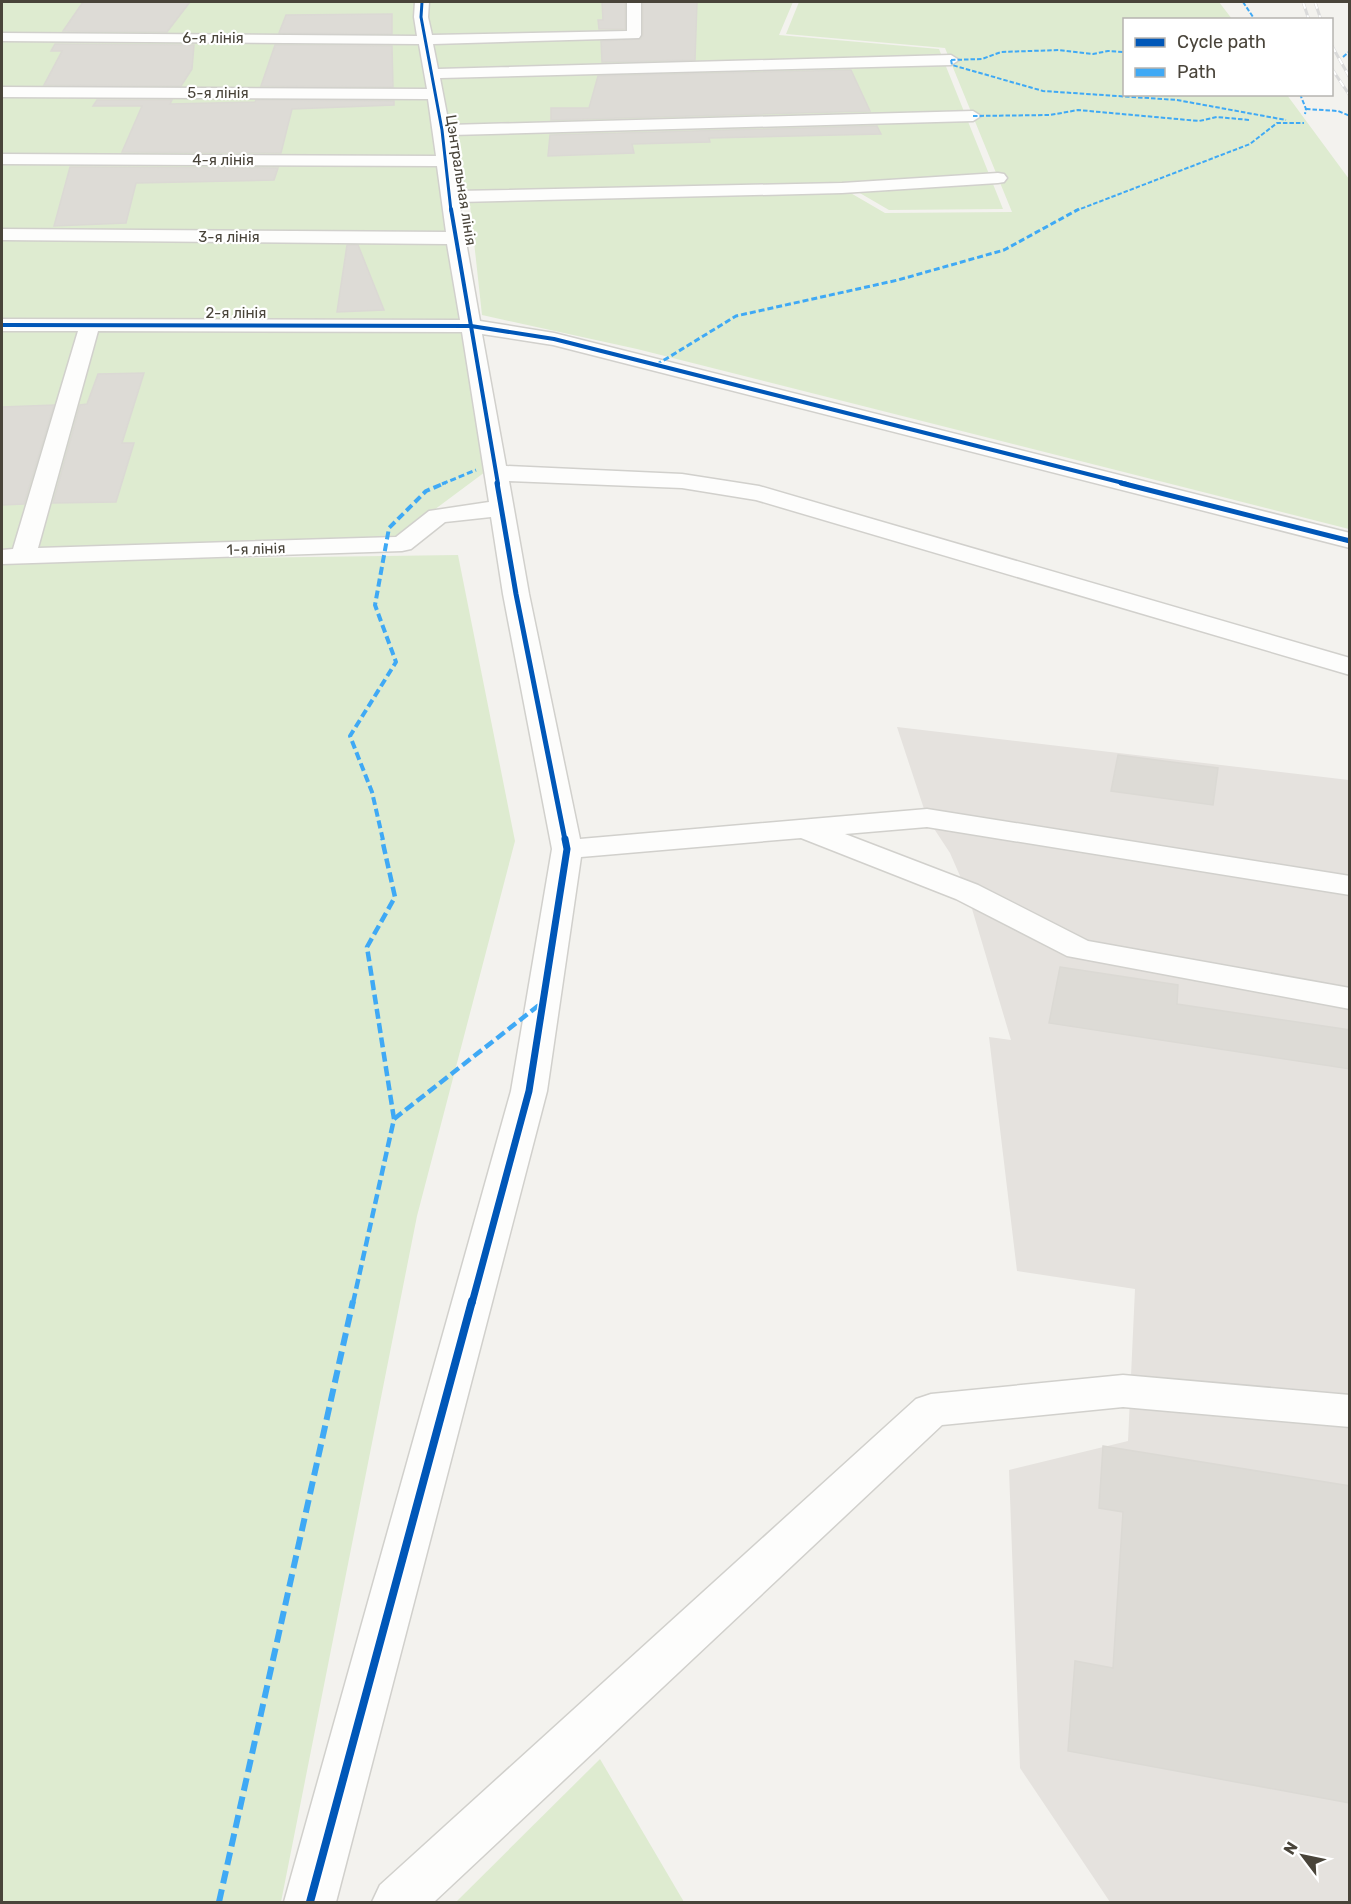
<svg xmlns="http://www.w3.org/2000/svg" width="1351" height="1904" font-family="Rubik,sans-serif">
<rect width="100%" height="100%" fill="#f3f2ee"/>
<polygon fill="#e5e2de" points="897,727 1349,780 1349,1902 1110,1902 1020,1768 1009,1470 1128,1441 1135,1289 1017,1271 989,1037 1011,1040 967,892 950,853 927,818"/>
<g fill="#deebd0">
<polygon points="2,2 793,2 779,35 939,49 1003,209 889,210 846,185 440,194 485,472 395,539 2,552"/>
<polygon points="799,2 1219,2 1232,19 1124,20 1124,94 1287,95 1349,179 1349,529 637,349 482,315 469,196 842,188 885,213 1012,212 945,48 786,34"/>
<polygon points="458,555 515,841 417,1216 281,1902 2,1902 2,561"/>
<polygon points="600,1759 684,1902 456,1902"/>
</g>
<g fill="#dddbd6" stroke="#dbd9d4" stroke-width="1.5">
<polygon points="83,2 190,2 167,32 63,31"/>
<polygon points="602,2 625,2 625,29 599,29 598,20 603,20"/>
<polygon points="643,2 697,2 695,60 602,62 601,41 641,39 643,35"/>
<polygon points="392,14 392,34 279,33 286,15"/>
<polygon points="55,44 194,45 192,69 181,86 44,85 62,51 51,51"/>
<polygon points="275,45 392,46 393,87 261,86"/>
<polygon points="851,70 870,111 551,120 551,108 589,108 598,76"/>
<polygon points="97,100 172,100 170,104 255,102 256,100 394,101 394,105 292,109 281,153 122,152 142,106 93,106"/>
<polygon points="877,126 881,134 709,138 710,142 632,144 634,153 548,156 550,135"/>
<polygon points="70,167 91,167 278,168 274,180 136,183 126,223 54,226"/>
<polygon points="347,245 358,245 384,310 337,312"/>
<polygon points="144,373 122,443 134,443 116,502 53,503 80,405 87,404 98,374"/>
<polygon points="54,405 24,504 2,505 2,407"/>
<polygon points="1118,755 1218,768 1213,805 1111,791"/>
<polygon points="1060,967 1178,985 1177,1004 1350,1030 1350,1069 1049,1023"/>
<polygon points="1103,1446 1350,1486 1350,1803 1068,1751 1075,1661 1113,1668 1123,1512 1099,1508"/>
</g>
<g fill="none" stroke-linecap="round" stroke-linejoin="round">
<defs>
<g id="minor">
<path d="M415,2H429L428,17L432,35L627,31V2H641V35L639,38L433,44L438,69L951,55L959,60L951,65L440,78L449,125L973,111L981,116L973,121L451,135L457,191L842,183L998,173L1004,174L1007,178L1004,182L998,183L842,193L459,202L480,321L554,333L1350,533V548L553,345L482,334L506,466L682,474L759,486L1350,658V675L756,500L682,488L509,481L529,594L580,839L927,809L1350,876V895L927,827L845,834L978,885L1088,941L1350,988V1009L1067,956L956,899L801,838L581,857L547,1091L336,1902H284L511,1091L552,849L503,594L491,517L445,522L411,549L402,551L2,564V550L13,549L78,331H2V319L460,320L447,244L2,240V229L446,232L437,166L2,164V154L436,156L428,99L2,97V87L427,89L419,44L2,41V33L417,36L414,17ZM98,331L462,332L489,502L429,511L396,537L38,548Z"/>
<polygon points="1123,1375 1350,1395 1350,1427 1123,1407 942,1425 434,1902 372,1902 380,1885 916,1399 931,1394"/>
</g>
</defs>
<use href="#minor" stroke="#d1d0cc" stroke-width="3"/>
<use href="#minor" fill="#fdfdfc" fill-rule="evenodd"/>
<defs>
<g id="rail">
<polyline points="1303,2 1309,20"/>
<polyline points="1315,2 1321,20"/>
<polyline points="1332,46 1350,78"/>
<polyline points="1332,69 1350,96"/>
</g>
</defs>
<use href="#rail" stroke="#dadada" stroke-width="3"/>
<use href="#rail" stroke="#fff" stroke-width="2" stroke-dasharray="7" stroke-linecap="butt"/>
<g stroke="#3fa9f5" stroke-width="2" stroke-dasharray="4.5 2" stroke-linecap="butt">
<polyline points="1243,2 1255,20"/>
<polyline points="1343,57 1350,51"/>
<polyline points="951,60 952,65 1043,91 1177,100 1286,120"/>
<polyline points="951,60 982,59 1001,52 1059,50 1093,54 1108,51 1124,52"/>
<polyline points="1300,94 1306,109 1305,114"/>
<polyline points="1306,109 1338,111 1350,116"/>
<polyline points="973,116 1050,115 1078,110 1199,121 1217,117 1250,120"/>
<polyline points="1075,211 1250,144 1277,123 1304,123"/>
</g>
<g stroke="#3fa9f5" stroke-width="3" stroke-dasharray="6 3" stroke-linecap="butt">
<polyline points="656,365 736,316 898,280 1004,250 1079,209"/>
<polyline points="442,484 476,470"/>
</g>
<polyline stroke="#3fa9f5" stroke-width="4" stroke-dasharray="8 4" stroke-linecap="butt" points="383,840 372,792 350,736 396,662 375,605 389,528 426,491 445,483"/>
<g stroke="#3fa9f5" stroke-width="4.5" stroke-dasharray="10 4.5" stroke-linecap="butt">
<polyline points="394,1119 543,1002"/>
<polyline points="353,1303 394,1119 367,947 395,897 382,839"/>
</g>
<polyline stroke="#3fa9f5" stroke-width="6" stroke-dasharray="13 6" stroke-linecap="butt" points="219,1902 353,1301"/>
<defs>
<polyline id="cycleway-far4" points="422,2 421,17 442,130 451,211"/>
<g id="cycleway-far3">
<polyline points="451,209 498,484"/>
<polyline points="2,325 471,326 554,339 1127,484"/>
</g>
<g id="cycleway-far2">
<polyline points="497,483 516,594 565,840"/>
<polyline points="1121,483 1350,541"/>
</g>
<polyline id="cycleway-far1" points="472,1303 529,1091 567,849 565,839"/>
<polyline id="cycleway" points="310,1902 472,1301"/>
</defs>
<use href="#cycleway-far4" stroke="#fff" stroke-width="4.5"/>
<use href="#cycleway-far3" stroke="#fff" stroke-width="6"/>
<use href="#cycleway-far2" stroke="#fff" stroke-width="8"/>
<use href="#cycleway-far1" stroke="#fff" stroke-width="10"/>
<use href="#cycleway" stroke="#fff" stroke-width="12"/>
<use href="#cycleway-far4" stroke="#0057b8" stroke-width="3"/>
<use href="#cycleway-far3" stroke="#0057b8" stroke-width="4"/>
<use href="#cycleway-far2" stroke="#0057b8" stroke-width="5"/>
<use href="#cycleway-far1" stroke="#0057b8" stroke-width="7"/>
<use href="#cycleway" stroke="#0057b8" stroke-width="8"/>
</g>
<g text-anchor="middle" stroke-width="4.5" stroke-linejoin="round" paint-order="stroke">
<g font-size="15" fill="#49443a" stroke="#fff">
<text x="213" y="43">6-я лінія</text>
<text x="218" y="98">5-я лінія</text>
<text x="223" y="165">4-я лінія</text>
<text transform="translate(461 180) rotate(81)" y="5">Цэнтральная лінія</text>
<text x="229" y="242">3-я лінія</text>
<text x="236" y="318">2-я лінія</text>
<text transform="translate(256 549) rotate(-2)" y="5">1-я лінія</text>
</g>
</g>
<rect width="1351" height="1904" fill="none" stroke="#49443a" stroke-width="6"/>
<rect x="1123" y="18" width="210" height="78" fill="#ffffff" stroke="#b6b4b0" stroke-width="1.5"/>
<rect x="1135" y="38" width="30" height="9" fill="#0057b8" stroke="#b6b4b0" stroke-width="1.5"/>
<text x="1177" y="48" font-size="18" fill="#49443a">Cycle path</text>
<rect x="1135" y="68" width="30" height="9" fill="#3fa9f5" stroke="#b6b4b0" stroke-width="1.5"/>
<text x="1177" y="78" font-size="18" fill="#49443a">Path</text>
<g transform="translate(1303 1856) rotate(302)" stroke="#ffffff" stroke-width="4.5" paint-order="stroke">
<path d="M0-4.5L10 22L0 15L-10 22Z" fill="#49443a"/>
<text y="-9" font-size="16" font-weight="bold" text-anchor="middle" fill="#49443a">N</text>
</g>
</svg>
